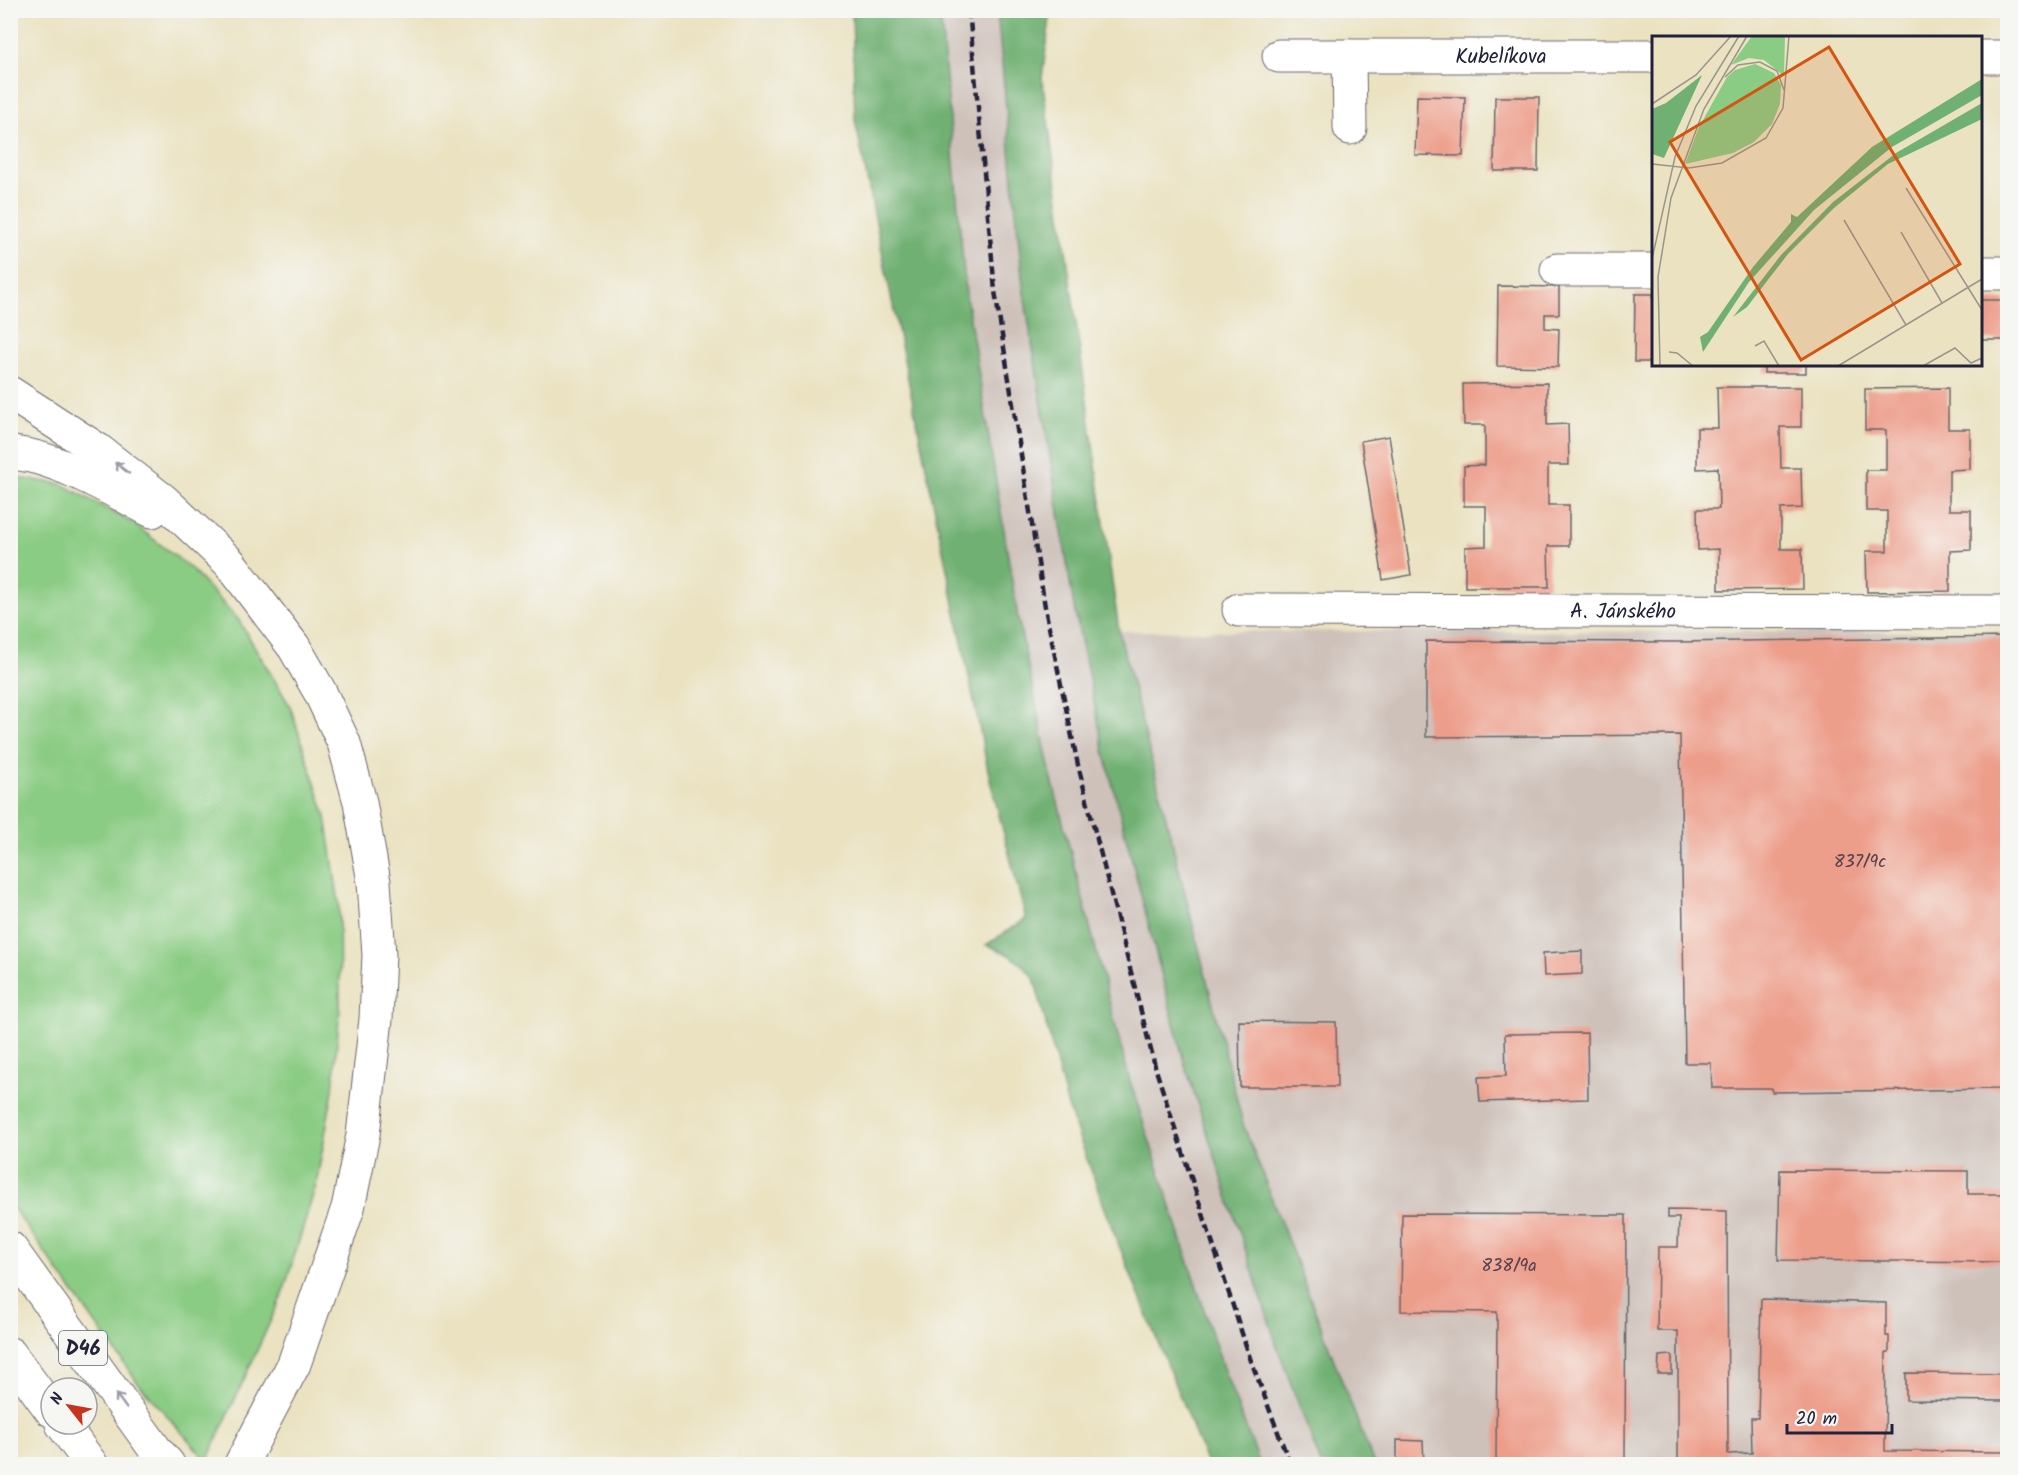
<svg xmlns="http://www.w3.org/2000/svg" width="2018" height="1475" font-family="Kalam,sans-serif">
<rect width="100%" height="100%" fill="#f6f6f2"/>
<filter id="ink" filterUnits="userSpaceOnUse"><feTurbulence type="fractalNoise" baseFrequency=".0167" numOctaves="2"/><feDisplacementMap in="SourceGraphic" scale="12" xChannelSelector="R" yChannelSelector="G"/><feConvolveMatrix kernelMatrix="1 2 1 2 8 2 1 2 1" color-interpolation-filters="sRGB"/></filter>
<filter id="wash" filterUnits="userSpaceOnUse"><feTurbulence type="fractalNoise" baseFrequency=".008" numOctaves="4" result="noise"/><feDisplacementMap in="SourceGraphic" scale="24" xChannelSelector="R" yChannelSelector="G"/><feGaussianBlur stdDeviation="1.35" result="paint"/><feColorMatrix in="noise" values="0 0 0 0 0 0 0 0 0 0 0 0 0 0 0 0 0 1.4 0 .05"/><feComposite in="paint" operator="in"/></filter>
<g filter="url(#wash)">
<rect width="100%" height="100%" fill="#eae2c1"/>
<g fill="#cec1ba">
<polygon points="940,11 997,11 1023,287 1074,607 1106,759 1184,1062 1278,1349 1321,1464 1260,1464 1223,1368 1167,1201 1129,1078 1104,985 1050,772 1018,618 966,295"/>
<polygon points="1119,631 2007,632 2007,1464 1374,1464 1243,1124"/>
</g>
<polygon fill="#8bcc84" stroke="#567760" stroke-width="1.5" points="11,477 62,484 134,524 189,567 238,619 290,706 326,817 339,904 340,1007 333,1090 316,1185 283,1293 207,1461 138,1383 11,1205"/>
<g fill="#70b072" stroke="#496956" stroke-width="1.5">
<path d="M852,11H940L966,295L1018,618L1050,772L1129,1078L1223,1368L1260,1464H1207L1112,1228L1068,1107L1034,978C1019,960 1009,953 986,945L1026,919L990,780L855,120Z"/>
<polygon points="997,11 1051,11 1042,78 1119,631 1243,1124 1374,1464 1321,1464 1278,1349 1184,1062 1106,759 1074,607 1023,287"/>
</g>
<g id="blocks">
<g fill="#ed9e8b">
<polygon points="1417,96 1465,97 1463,156 1415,155"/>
<polygon points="1495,97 1539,97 1538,171 1494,171"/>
<polygon points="1498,286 1559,287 1559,314 1545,314 1545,328 1559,329 1558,367 1497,366"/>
<polygon points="1635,294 1653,294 1653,362 1634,362"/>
<polygon points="1980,300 2005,300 2004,340 1980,340"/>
<rect x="1764" y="364" width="42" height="9"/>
<polygon points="1547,383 1547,425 1568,424 1569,465 1548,465 1548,505 1569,505 1569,546 1548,546 1549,587 1465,587 1465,547 1486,546 1486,506 1464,506 1464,466 1485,465 1485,425 1464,425 1463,384"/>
<polygon points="1717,387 1801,387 1801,427 1780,427 1781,468 1801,468 1802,508 1781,509 1781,549 1802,549 1803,589 1719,590 1719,549 1698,550 1697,509 1719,509 1718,468 1697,469 1697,428 1718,428"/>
<polygon points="1948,388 1948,429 1970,429 1970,469 1949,470 1949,510 1971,510 1971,550 1950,551 1950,591 1867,592 1866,551 1887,551 1887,511 1866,511 1866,470 1886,470 1886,430 1865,430 1865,389"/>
<polygon points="1389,436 1411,575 1383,580 1361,441"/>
<polygon points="2007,637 2007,1087 2004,1089 1772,1092 1771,1088 1712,1088 1711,1063 1685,1063 1680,735 1426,737 1426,641 1678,642"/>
<polygon points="1582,951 1582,974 1544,976 1543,953"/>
<polygon points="1239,1021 1336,1022 1337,1087 1240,1087"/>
<polygon points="1587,1033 1588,1099 1480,1102 1478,1077 1506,1076 1505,1034"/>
<polygon points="1780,1170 1968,1171 1968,1194 2007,1194 2007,1262 1778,1260"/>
<polygon points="1668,1210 1727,1211 1728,1454 1752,1453 1751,1418 1758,1418 1761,1299 1886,1303 1886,1336 1889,1336 1889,1352 1886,1352 1885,1451 2007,1452 2007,1464 1678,1464 1678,1331 1657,1331 1658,1247 1678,1247 1679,1218 1668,1218"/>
<polygon points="1402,1214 1626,1215 1625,1464 1496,1464 1497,1312 1401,1311"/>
<polygon points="1672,1355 1672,1374 1658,1374 1659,1356"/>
<polygon points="1906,1373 2007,1374 2007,1401 1906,1400"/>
<polygon points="1397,1440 1423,1441 1424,1464 1397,1464"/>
</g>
</g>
</g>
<g filter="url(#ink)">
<use href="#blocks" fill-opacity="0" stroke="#68656a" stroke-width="1.5"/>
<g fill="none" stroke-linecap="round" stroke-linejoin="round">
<defs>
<g id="minor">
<path id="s1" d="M1279,56H1654"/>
<polyline points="1349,56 1350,128"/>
<polyline points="1980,57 2008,57"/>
<polyline points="1557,270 1654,270"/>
<polyline points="1980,273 2008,273"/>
<path id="s2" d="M1239,610L2008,612"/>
</g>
<g id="motorway">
<polyline points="10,393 98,450 163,500 229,562 294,647 320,692 344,743 360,802 374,882 379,955 376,1019 363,1135 348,1208 294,1364 241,1464"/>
<path d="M10,453C54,455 114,491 152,511"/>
<polyline points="10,1248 155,1449 168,1464"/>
<polyline points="10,1354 51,1410"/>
<polyline points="62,1424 91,1464"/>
</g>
</defs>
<use href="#minor" stroke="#68656a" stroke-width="35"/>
<use href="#motorway" stroke="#68656a" stroke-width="35"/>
<use href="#minor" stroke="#fff" stroke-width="33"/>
<use href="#motorway" stroke="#fff" stroke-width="33"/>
<polyline stroke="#22223b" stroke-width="4.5" stroke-dasharray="9 4.5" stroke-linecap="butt" points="969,10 995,291 1046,613 1078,765 1156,1070 1250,1358 1290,1464"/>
</g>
<defs><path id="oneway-shaft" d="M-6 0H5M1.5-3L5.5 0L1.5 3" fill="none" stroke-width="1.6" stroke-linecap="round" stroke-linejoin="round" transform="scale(1.5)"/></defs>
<g stroke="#9c9ca7">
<use href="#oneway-shaft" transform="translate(122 468) rotate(-142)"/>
<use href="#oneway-shaft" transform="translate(121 1401) rotate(-126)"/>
</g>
</g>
<g text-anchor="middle" stroke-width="6" stroke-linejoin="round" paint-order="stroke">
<g font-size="18" fill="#55414f">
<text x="1860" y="867">837/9c</text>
<text x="1509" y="1271">838/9a</text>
</g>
<rect fill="#f6f6f2" stroke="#626272" stroke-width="1.5" x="59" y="1331" width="48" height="34" rx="4.5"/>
<g font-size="20" font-weight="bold" fill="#22223b">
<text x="83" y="1355">D46</text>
</g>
<g font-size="21" fill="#22223b" stroke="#f6f6f2">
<text dy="7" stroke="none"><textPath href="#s1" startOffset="222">Kubelíkova</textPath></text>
<text dy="7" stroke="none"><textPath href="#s2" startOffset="384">A. Jánského</textPath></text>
</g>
</g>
<g transform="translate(1652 36)">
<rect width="330" height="330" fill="#eae2c1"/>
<path d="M100,0H133L132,40L112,24L97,22L79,29ZM103,28L122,37L129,49L128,68L120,88L102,106L81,117L33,128L47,91L75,41L83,34Z" fill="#8bcc84"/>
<path d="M50,39L12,122L0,118V73L14,67ZM330,43V59L240,111L162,174L97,246L51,316L48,301L56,296L101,231L139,186V178L145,181L220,111ZM330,67V83L236,128L182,172L136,218L95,271L81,281L129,219L181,166L244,117Z" fill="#70b072"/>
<path fill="none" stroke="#9a958b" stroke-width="1.5" d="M73,41L86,29L108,26L125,35L132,54M0,68L44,39L79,0M0,128L37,132L70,127L114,102L131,72L137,0M254,152L330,274M192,184L254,289M249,196L290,267M0,223L23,121L44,70L87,0M103,310L112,305L127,330M17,316L25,317L41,330M8,330L6,241L19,162L52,73L95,0M186,330L330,243M271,330L303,312L319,327L330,322"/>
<path fill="#d45411" fill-opacity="0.15" stroke="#d45411" stroke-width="3" d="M177,11L308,228L149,324L18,106Z"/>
<rect width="330" height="330" fill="none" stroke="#22223b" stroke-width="3"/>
</g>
<rect width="2018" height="1475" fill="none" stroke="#f6f6f2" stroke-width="36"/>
<g transform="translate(69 1406) rotate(301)"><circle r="28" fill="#f6f6f2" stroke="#a1a1a9" stroke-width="1.5"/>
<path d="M0-4.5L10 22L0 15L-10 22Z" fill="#c8321e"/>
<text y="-9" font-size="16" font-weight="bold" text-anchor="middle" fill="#22223b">N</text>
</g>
<path d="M1787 1424v9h105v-9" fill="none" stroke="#22223b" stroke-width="3"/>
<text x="1796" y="1424" font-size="18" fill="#22223b" stroke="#f6f6f2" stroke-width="4.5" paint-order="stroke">20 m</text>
</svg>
